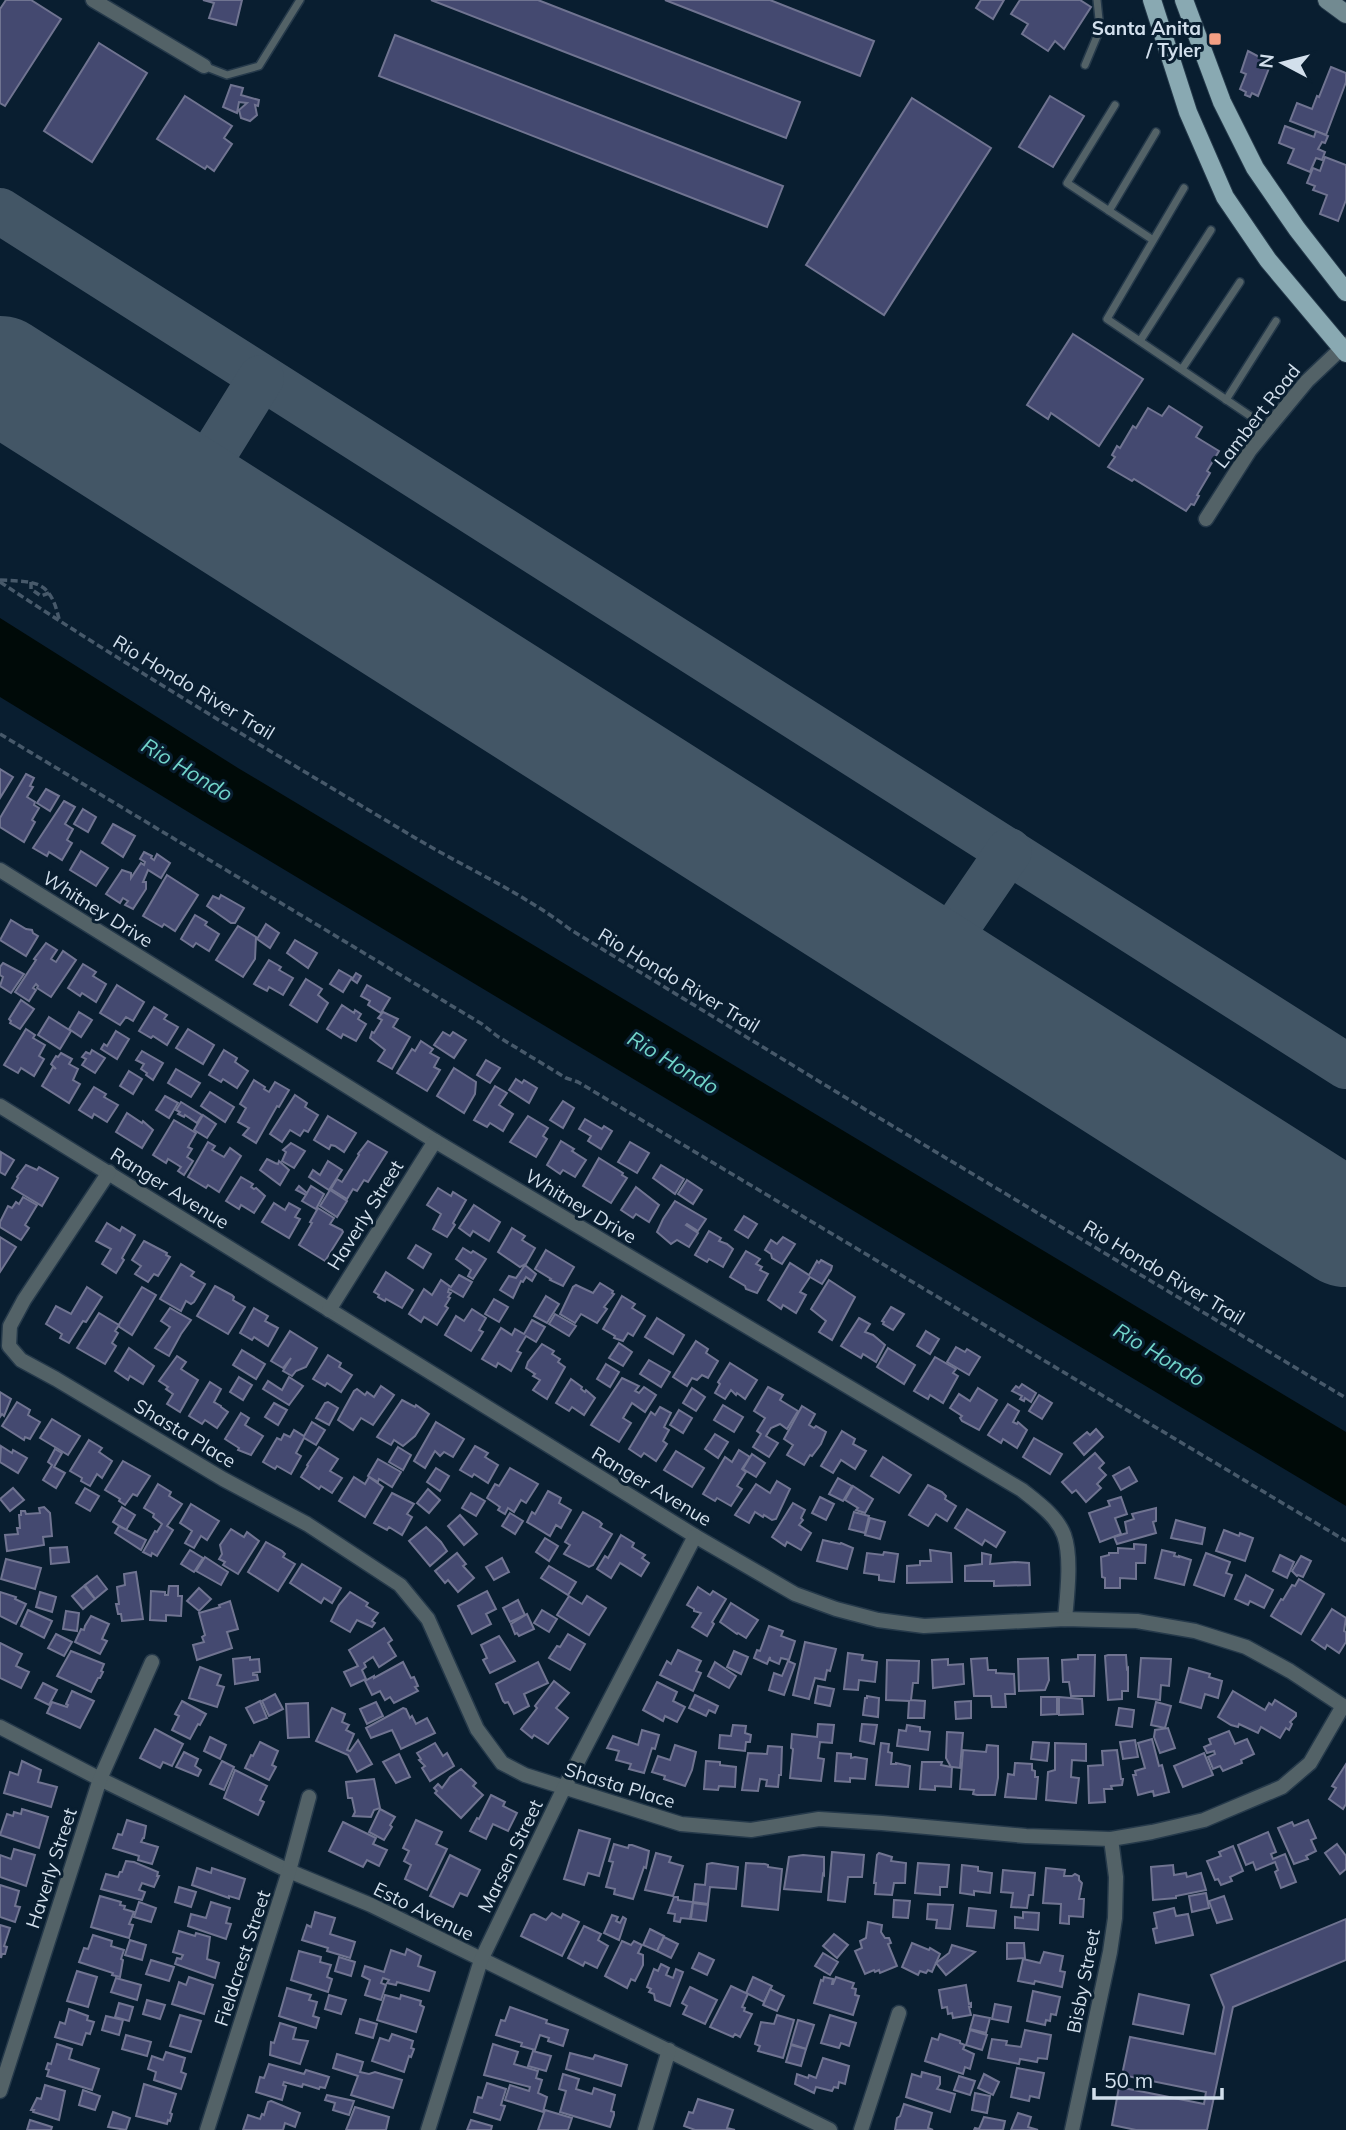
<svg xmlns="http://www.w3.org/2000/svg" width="1346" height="2130" font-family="Mulish,sans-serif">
<rect width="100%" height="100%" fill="#091e30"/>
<polygon fill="#000a08" points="0,618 238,768 1346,1432 1346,1506 203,821 0,697"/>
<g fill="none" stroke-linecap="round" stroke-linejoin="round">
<g stroke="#435666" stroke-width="46">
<polyline points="0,211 1346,1066"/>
<polyline points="189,494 261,378"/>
<polyline points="931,965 1009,851"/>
</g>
<polyline stroke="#435666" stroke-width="116" points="0,374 1346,1229"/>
</g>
<g fill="#444970" stroke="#707491" stroke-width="2">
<polygon points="6,0 31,0 61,19 5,106 0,103 0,9"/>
<polygon points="203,0 242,0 236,25 209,18 214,3"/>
<polygon points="431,0 538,0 800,102 786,138"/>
<polygon points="665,0 770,0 874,41 860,76"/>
<polygon points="981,0 1004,0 993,19 976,8"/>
<polygon points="1020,0 1080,0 1091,7 1064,49 1055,41 1048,51 1022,34 1028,24 1011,14"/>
<polygon points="395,35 783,186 767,227 379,76"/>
<polygon points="99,43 147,73 92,162 44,131"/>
<polygon points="1248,51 1271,63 1258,96 1252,93 1250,97 1245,95 1246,92 1240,89 1246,74 1241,72"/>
<polygon points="1331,67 1346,73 1346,82 1326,135 1290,121 1297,103 1312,109 1317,96 1319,97"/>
<polygon points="231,85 243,88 241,95 259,100 258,106 255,105 257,115 250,121 241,118 239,110 247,103 239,102 237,113 223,107"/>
<polygon points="185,96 232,126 224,138 232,144 214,171 207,166 205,169 157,139"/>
<polygon points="1050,96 1084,116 1053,167 1019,147"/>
<polygon points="912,98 991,148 884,315 806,265"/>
<polygon points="1285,126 1314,137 1316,131 1328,136 1325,143 1322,142 1318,149 1325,152 1322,160 1316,158 1310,172 1288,163 1294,149 1279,143"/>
<polygon points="1325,157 1346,165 1346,200 1338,221 1320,214 1327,195 1313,190 1315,186 1307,183 1313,168 1320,171"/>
<polygon points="1073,334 1143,379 1099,446 1051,413 1048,419 1027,405"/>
<polygon points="1169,406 1202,427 1196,437 1219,451 1207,471 1210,473 1197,495 1199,496 1194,505 1191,504 1186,511 1134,479 1132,481 1108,467 1115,457 1112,455 1117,446 1120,448 1133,426 1136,428 1148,408 1162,416"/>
<polygon points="0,769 13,777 0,798"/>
<polygon points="26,774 34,778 30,786 33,787 27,797 35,802 34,805 39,808 32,820 35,822 24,842 0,827 0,818"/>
<polygon points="46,789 59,796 50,811 37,803"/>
<polygon points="64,801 75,807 65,824 73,829 67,840 72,843 62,860 49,852 47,856 33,848"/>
<polygon points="83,809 96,817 88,832 74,824"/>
<polygon points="113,824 135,836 123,857 102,843"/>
<polygon points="81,851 108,868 96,886 70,870"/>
<polygon points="144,852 152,856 151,858 154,860 157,854 170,863 161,878 148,870 143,882 146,882 146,889 133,909 125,905 128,901 123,898 120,903 106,894 122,870 131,873 131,878 141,863 144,865 145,862 140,859"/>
<polygon points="167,875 198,895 175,931 164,924 162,927 143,916"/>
<polygon points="221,895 244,908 235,923 231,923 207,906 213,896 219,899"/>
<polygon points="195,915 207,922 205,925 219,934 209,951 196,943 193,947 181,939"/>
<polygon points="11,920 26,929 32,930 33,933 38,936 26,956 0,940"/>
<polygon points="266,924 279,933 270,948 257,939"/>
<polygon points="238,926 256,937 255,959 243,977 216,960"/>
<polygon points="295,940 317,953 308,968 287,953"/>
<polygon points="46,943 57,950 51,959 56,962 63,951 76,960 51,997 37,988 38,986 36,984 33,988 36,990 29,1001 15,992 36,960 34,959"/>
<polygon points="269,960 281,967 279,970 293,978 283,995 269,987 267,991 254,984"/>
<polygon points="3,963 24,974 11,993 0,986 3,977 0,975 0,967"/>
<polygon points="83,964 96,972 93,976 106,984 96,1002 82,993 80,996 68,988"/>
<polygon points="339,970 353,978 356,973 361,976 357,983 351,979 343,992 330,984"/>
<polygon points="306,979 322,989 318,995 328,1003 317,1022 290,1005"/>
<polygon points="117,985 144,1002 133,1021 126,1017 120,1025 100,1013"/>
<polygon points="367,985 390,998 381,1013 368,1005 370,1001 361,996"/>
<polygon points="21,1000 34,1009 20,1029 10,1023 11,1021 9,1019"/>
<polygon points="342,1005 354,1013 355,1010 361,1014 358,1019 366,1024 356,1041 343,1034 341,1038 327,1029"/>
<polygon points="154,1007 167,1015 164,1019 178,1027 167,1045 153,1036 151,1038 139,1031"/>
<polygon points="79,1012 92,1020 81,1037 69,1029"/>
<polygon points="383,1012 398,1019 393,1027 410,1037 392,1069 378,1061 385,1050 370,1038 372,1032 374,1033 382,1020 378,1018"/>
<polygon points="49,1017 71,1031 60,1049 38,1035"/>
<polygon points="26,1029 35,1035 33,1038 45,1045 39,1056 44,1059 34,1076 21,1068 18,1073 4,1065"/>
<polygon points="188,1029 214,1045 203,1064 176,1048"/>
<polygon points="116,1031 129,1039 117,1059 101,1049 104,1044 107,1046"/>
<polygon points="443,1032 450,1036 453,1032 466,1040 454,1058 434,1045"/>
<polygon points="421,1041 433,1049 430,1053 439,1058 434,1067 440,1070 427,1091 397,1073 412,1049 415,1051"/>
<polygon points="92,1050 105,1058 95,1073 82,1065 86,1059 82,1057 86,1052 90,1054"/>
<polygon points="224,1050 237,1058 235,1062 248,1071 237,1088 223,1079 221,1082 209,1075"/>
<polygon points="142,1051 163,1063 153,1080 146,1075 147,1073 141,1069 144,1064 136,1060"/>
<polygon points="61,1053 72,1059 69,1064 78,1069 73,1080 80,1084 69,1103 42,1086 53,1067 56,1069 51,1064 56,1056 58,1057"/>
<polygon points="486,1060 500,1068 490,1083 477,1075"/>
<polygon points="454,1068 476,1082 475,1094 464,1113 437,1096"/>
<polygon points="176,1069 200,1083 191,1097 168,1083"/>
<polygon points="129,1071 142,1079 133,1094 120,1086"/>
<polygon points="516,1079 522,1083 524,1080 537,1088 529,1103 509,1090"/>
<polygon points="254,1080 265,1087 264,1089 269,1092 275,1082 289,1090 279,1107 277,1106 256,1143 243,1135 249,1128 238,1122 246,1108 240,1104"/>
<polygon points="495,1086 507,1093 499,1105 513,1114 503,1131 490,1123 487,1127 474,1120"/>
<polygon points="94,1087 106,1094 104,1097 118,1105 107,1122 94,1114 92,1118 79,1110"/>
<polygon points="210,1092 234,1107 225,1122 201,1106"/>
<polygon points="295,1095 307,1103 305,1107 318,1115 308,1132 304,1130 300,1136 290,1130 282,1142 270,1134"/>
<polygon points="165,1096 178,1103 169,1118 156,1110"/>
<polygon points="563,1101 574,1108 563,1128 550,1120"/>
<polygon points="181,1102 202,1115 197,1123 185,1115 184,1117 178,1114 180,1112 176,1110"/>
<polygon points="127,1113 142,1123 143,1121 153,1130 142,1148 116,1132"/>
<polygon points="203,1115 216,1124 207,1138 194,1130"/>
<polygon points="328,1116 356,1133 344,1152 335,1146 331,1145 329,1149 314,1140"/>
<polygon points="528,1116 548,1128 543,1136 547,1139 536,1157 510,1142"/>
<polygon points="585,1119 602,1129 604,1126 612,1131 601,1149 588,1141 591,1136 579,1129"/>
<polygon points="174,1120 196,1133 188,1147 192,1149 187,1157 193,1161 184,1175 178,1171 181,1167 168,1159 166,1163 153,1155"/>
<polygon points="368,1141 387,1152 368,1182 364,1180 357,1191 353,1189 347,1199 331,1189 337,1179 342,1182 359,1155 358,1154"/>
<polygon points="561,1141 574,1149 572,1151 586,1160 575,1177 563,1170 560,1174 547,1165"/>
<polygon points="208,1142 215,1146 212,1150 224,1157 230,1148 241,1156 219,1192 208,1185 206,1188 188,1177"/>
<polygon points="630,1142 649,1153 637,1173 618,1162"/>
<polygon points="291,1143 305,1151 294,1168 282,1161 286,1152 283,1150"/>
<polygon points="1,1152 14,1160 5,1175 0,1172"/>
<polygon points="599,1158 623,1173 622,1175 627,1178 611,1203 583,1186"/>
<polygon points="267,1159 275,1163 278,1164 279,1161 289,1170 280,1185 260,1170"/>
<polygon points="328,1161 342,1170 329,1190 309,1177 313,1170 320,1175"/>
<polygon points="26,1165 37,1170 39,1167 58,1178 42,1206 12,1188 18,1178 17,1177"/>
<polygon points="661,1165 684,1179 675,1194 653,1178"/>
<polygon points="241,1177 253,1184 251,1187 254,1189 256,1188 265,1196 254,1213 241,1205 239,1209 226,1201"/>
<polygon points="687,1180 702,1190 693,1204 678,1194"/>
<polygon points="299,1186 307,1193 311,1186 324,1194 316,1209 302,1201 306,1195 296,1190"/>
<polygon points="636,1187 659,1205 649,1222 636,1214 633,1218 621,1210"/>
<polygon points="438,1188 451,1196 453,1192 466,1200 453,1223 455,1225 447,1237 433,1229 441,1214 427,1205"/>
<polygon points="330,1190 347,1201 337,1217 320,1206"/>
<polygon points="23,1197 37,1205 25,1225 29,1228 21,1240 0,1227 0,1222 8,1206 12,1208 16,1202 19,1204"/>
<polygon points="675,1201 706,1219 698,1231 687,1224 686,1225 698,1233 689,1247 677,1240 671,1244 657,1232 663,1219"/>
<polygon points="274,1203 285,1210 289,1203 300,1209 295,1217 300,1219 289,1238 262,1222"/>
<polygon points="474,1205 500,1222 489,1241 473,1231 470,1236 459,1228"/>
<polygon points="318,1208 334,1218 330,1224 342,1230 343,1232 325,1261 299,1245 312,1223 310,1222"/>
<polygon points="744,1216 757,1224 748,1238 735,1230"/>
<polygon points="107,1223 120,1231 122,1227 135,1235 122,1258 124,1260 116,1273 102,1264 111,1249 96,1241"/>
<polygon points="512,1228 525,1236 522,1240 535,1248 526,1264 520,1267 498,1252"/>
<polygon points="709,1231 721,1238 719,1241 727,1244 733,1249 723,1267 709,1259 707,1262 695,1255"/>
<polygon points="0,1237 16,1247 0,1272"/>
<polygon points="783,1237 795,1244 782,1264 772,1258 771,1254 765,1250 771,1240 777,1244"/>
<polygon points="144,1241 167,1253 166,1255 170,1257 158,1276 154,1274 148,1282 135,1274 141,1266 132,1260"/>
<polygon points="416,1245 431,1254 423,1268 408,1258"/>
<polygon points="463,1248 471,1253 473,1251 486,1259 473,1279 468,1276 471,1270 456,1259"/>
<polygon points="546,1250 574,1267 563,1286 550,1280 551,1279 535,1269"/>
<polygon points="746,1251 760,1259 756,1264 762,1267 760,1270 768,1274 757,1293 746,1289 745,1286 730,1277"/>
<polygon points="821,1260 832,1266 831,1270 822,1284 810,1277 800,1292 806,1295 796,1313 783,1305 781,1309 768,1300 790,1263 809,1275 817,1261 819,1263"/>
<polygon points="181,1264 194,1272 191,1276 205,1284 194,1302 191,1304 186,1301 181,1311 160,1299"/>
<polygon points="525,1265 536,1274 532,1281 526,1277 523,1282 521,1281 513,1298 500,1290 509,1276 516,1278"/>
<polygon points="386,1272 413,1290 402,1308 386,1299 385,1301 378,1297 379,1295 374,1292"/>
<polygon points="459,1275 472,1282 463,1297 449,1289 448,1292 451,1293 448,1297 450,1298 445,1306 448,1308 437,1325 424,1317 421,1322 409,1314 424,1289 432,1295 441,1280 451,1287"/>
<polygon points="829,1280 855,1297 832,1340 819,1332 826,1321 811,1309"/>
<polygon points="600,1283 613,1291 612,1293 614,1294 604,1307 607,1309 597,1323 581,1314 575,1323 560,1314 573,1287 576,1285 593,1293"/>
<polygon points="215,1286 232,1295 234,1297 233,1300 245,1307 228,1334 197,1316"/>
<polygon points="87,1287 102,1297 86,1322 83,1321 69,1343 60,1338 62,1334 46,1324 56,1306 71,1314"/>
<polygon points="142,1287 156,1295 132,1335 118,1326"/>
<polygon points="546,1296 559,1304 547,1323 534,1316"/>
<polygon points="622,1296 635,1304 632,1308 645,1316 633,1336 628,1333 623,1341 614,1338 615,1336 603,1329"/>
<polygon points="494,1299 508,1307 499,1322 485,1314"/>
<polygon points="891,1307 904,1314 893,1330 883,1324 884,1322 882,1321"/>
<polygon points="170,1308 191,1320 181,1334 169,1356 155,1348 170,1327 161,1321"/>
<polygon points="254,1308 268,1316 265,1321 278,1328 268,1346 254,1337 252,1340 240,1333"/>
<polygon points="472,1309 486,1318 479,1330 483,1332 471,1351 445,1335 456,1316 464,1321"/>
<polygon points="99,1313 119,1325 115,1331 118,1333 112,1343 116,1346 105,1364 77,1348"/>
<polygon points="555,1314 576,1326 569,1336 549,1324"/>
<polygon points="657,1318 684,1335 673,1354 645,1337"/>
<polygon points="859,1318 870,1324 865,1332 873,1335 885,1345 876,1362 863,1354 861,1358 841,1346"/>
<polygon points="532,1320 545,1327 536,1342 526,1336 517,1351 521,1353 511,1371 498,1363 496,1367 482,1359 501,1328 512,1335 515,1329 524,1334"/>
<polygon points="290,1331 317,1348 306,1367 296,1371 292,1376 283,1371 291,1358 283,1368 271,1361"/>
<polygon points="926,1331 939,1339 930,1354 917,1346"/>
<polygon points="696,1341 708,1349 706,1353 718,1361 708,1378 702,1375 697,1380 692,1378 687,1386 673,1377"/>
<polygon points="619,1343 632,1352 623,1366 609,1358"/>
<polygon points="542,1344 554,1351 552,1354 560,1359 558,1362 565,1367 547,1399 533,1390 540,1380 533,1376 535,1374 526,1368 528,1362"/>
<polygon points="956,1347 965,1352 967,1349 980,1357 969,1375 947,1362"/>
<polygon points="129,1348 154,1366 143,1384 130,1376 128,1380 115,1371"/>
<polygon points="888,1348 915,1365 904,1384 877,1367"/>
<polygon points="242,1350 265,1364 256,1379 233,1365"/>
<polygon points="328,1355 341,1363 339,1367 352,1375 341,1392 327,1383 325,1386 313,1379"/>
<polygon points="177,1356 186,1362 181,1369 198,1380 180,1412 167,1404 173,1394 166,1389 168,1387 159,1381"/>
<polygon points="935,1357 956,1369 953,1373 958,1376 943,1403 930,1395 928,1399 914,1391"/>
<polygon points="649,1360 670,1372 661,1387 640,1374"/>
<polygon points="730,1363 757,1380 745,1399 737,1393 736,1395 731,1390 725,1399 715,1393 720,1384 718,1382"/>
<polygon points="606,1364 619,1372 610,1387 597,1379"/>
<polygon points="239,1377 252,1385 243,1400 230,1392"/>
<polygon points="289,1377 303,1386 289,1405 263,1389 268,1381 282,1390"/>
<polygon points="622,1378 639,1386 635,1391 639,1393 644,1387 656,1395 645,1412 632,1403 623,1418 631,1423 619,1442 591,1425"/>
<polygon points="571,1379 582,1387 581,1389 585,1392 586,1390 595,1398 584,1415 572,1407 569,1411 556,1403"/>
<polygon points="210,1382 221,1389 214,1402 221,1406 221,1407 228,1412 217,1428 205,1420 202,1424 189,1416"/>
<polygon points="1022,1384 1036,1393 1031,1402 1025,1398 1024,1401 1020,1399 1022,1396 1012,1391 1016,1386 1019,1388"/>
<polygon points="381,1386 394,1395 373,1425 361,1418 353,1430 338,1420 354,1391 357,1389 365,1395 367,1392 374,1397"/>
<polygon points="768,1387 783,1395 780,1400 798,1411 787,1429 780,1424 771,1428 766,1436 778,1443 769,1457 753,1447 761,1434 757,1431 765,1418 754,1411"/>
<polygon points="692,1388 705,1397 696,1411 683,1403"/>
<polygon points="978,1388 997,1400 979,1430 962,1421 960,1418 962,1416 950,1408 959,1394 970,1401"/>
<polygon points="0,1392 11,1399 4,1416 2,1414 0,1417"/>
<polygon points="1039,1395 1052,1403 1042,1419 1029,1411"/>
<polygon points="402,1400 415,1407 416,1405 429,1414 415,1436 403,1446 394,1440 391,1445 377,1437"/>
<polygon points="17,1402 30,1410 28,1415 40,1422 30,1439 25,1437 24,1440 2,1426"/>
<polygon points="328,1402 338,1408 329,1425 316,1418 325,1403"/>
<polygon points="274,1403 287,1410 278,1425 265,1417"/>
<polygon points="1008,1404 1019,1411 1013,1422 1017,1424 1018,1422 1027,1430 1017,1448 1003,1439 1001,1443 988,1435"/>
<polygon points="723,1405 743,1417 734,1432 714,1420"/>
<polygon points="802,1406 815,1414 809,1425 814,1428 816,1426 826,1432 821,1444 812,1456 810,1455 804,1465 787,1455 793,1445 784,1439"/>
<polygon points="660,1407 671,1413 664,1427 669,1430 663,1441 667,1444 656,1461 644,1453 641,1457 629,1449 651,1412 655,1415"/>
<polygon points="679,1410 692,1418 683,1433 670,1425"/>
<polygon points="241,1413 249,1418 245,1425 263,1436 251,1455 238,1450 239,1448 225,1439"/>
<polygon points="52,1419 80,1436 68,1455 40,1438"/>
<polygon points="312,1422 325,1430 316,1445 304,1438 296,1453 301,1456 291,1474 277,1466 275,1469 263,1462 277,1438 281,1440 284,1434 290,1437 294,1430 304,1436"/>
<polygon points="436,1422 464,1439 453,1457 444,1452 440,1456 435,1451 425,1468 414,1461"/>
<polygon points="1096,1429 1103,1437 1084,1455 1074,1443 1087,1432 1090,1435"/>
<polygon points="842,1431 855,1439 853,1444 866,1451 855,1469 841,1460 833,1473 821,1466"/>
<polygon points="715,1434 728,1442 718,1458 705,1449"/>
<polygon points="1034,1438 1062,1454 1050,1474 1023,1457"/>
<polygon points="89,1440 102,1448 99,1452 112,1461 102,1478 97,1474 90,1486 81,1481 82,1478 70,1471"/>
<polygon points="1,1446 12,1453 13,1450 27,1458 18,1473 0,1462"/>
<polygon points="475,1446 488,1453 485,1457 498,1465 488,1483 474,1474 472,1477 460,1470"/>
<polygon points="319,1447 338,1459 330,1471 342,1478 332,1493 321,1486 319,1489 301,1477 308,1466 307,1465"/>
<polygon points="398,1447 411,1455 403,1470 389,1462"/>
<polygon points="55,1449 62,1453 54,1467 65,1473 56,1488 43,1480 52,1465 48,1462"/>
<polygon points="739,1450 750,1457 742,1469 746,1472 737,1486 742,1489 731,1506 717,1498 715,1501 703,1494 725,1457 732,1462"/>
<polygon points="676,1451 704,1468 692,1487 664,1470"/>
<polygon points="1095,1453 1104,1463 1099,1468 1106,1475 1097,1484 1101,1488 1086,1502 1076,1490 1072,1493 1062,1482"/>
<polygon points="752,1454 765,1463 756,1477 743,1469"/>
<polygon points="883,1457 911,1475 899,1493 871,1476"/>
<polygon points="378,1459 401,1472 392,1487 379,1479 378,1482 368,1476"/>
<polygon points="123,1461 150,1476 137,1496 133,1494 125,1505 119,1501 120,1499 105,1490"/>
<polygon points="1129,1467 1137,1481 1121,1490 1113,1476"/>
<polygon points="436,1468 449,1476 440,1491 427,1482"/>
<polygon points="510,1468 538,1484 526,1503 521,1500 514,1512 508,1508 505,1514 498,1510 500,1507 487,1498 495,1484 499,1486"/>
<polygon points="354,1477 365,1484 369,1477 383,1487 365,1517 339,1501"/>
<polygon points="838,1478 852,1486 843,1501 829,1494"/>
<polygon points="777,1481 790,1489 776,1519 772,1520 764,1515 763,1517 755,1512 749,1523 735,1515 756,1484 770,1493"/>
<polygon points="158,1484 171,1492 169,1496 182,1504 167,1526 173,1530 157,1556 152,1553 151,1556 143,1552 155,1531 157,1532 162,1524 153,1517 154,1514 144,1508"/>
<polygon points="928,1485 942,1492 946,1496 945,1499 956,1506 947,1521 936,1514 928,1526 909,1515"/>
<polygon points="853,1486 873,1499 865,1513 856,1510 858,1508 845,1500"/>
<polygon points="13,1488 24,1500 10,1511 0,1499"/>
<polygon points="85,1488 99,1496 90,1511 76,1503"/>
<polygon points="428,1489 440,1500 429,1513 417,1503"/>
<polygon points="548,1491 561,1498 559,1503 571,1510 561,1528 556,1525 550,1536 527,1522 532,1512 535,1514"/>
<polygon points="392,1493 414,1504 407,1514 412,1517 402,1535 389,1527 387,1530 374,1523"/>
<polygon points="471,1493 485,1501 476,1516 462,1508"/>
<polygon points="820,1497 834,1504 826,1520 812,1513"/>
<polygon points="1121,1497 1127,1514 1115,1518 1121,1534 1100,1542 1089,1513 1110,1506 1108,1501"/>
<polygon points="793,1503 805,1510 801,1518 803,1520 799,1525 811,1533 801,1550 787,1542 785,1546 772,1537"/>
<polygon points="191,1504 219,1521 207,1540 201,1536 194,1548 185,1543 192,1531 180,1523"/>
<polygon points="44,1507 50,1513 52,1536 43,1537 44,1545 7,1551 5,1535 18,1534 17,1528 20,1528 19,1515 21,1515 21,1511 25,1511 26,1514 40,1513 39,1508"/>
<polygon points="122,1507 135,1515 126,1530 113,1522"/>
<polygon points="1156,1508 1156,1521 1153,1522 1156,1533 1117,1544 1114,1537 1127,1533 1125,1522 1134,1519 1132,1514"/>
<polygon points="967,1509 1005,1532 996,1547 985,1540 982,1545 955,1528"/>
<polygon points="583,1512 599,1521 602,1524 600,1527 612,1534 593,1565 589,1567 564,1554 570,1545 565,1542"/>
<polygon points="854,1512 869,1516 865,1533 849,1529"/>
<polygon points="510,1513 523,1521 515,1534 502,1526"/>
<polygon points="460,1515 477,1534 464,1545 448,1526"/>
<polygon points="870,1518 885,1522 880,1539 865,1535"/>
<polygon points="1176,1520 1205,1528 1202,1544 1171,1538"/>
<polygon points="119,1526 146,1540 141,1550 115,1533"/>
<polygon points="426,1527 441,1542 447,1551 430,1566 409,1541"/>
<polygon points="231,1529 244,1537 247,1532 259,1541 238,1574 223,1565 225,1562 219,1559 222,1554 220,1545"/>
<polygon points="1224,1530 1239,1536 1240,1533 1253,1538 1245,1561 1216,1551"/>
<polygon points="621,1535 634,1543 632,1547 645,1555 642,1558 649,1563 641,1576 620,1563 611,1578 597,1569 605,1556 608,1558"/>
<polygon points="545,1538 558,1546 549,1561 536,1552"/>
<polygon points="823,1540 840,1544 841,1543 853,1548 847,1569 817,1561"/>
<polygon points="266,1542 282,1551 285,1554 283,1557 295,1564 278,1591 248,1572"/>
<polygon points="1134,1544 1146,1545 1145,1563 1136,1563 1136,1579 1120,1578 1120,1588 1105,1588 1105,1578 1102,1577 1101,1557 1109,1555 1109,1553 1118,1553 1118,1548 1134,1549"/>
<polygon points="67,1547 69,1562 51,1564 50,1548"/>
<polygon points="190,1550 203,1558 194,1572 181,1564"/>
<polygon points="930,1550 951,1553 952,1582 907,1583 907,1566 920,1565 920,1561 931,1561"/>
<polygon points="1162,1550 1175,1553 1174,1556 1179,1557 1179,1556 1191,1560 1184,1585 1155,1578"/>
<polygon points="884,1552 898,1554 894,1582 879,1580 879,1575 864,1573 867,1553 883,1555"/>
<polygon points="457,1553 466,1564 463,1566 474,1578 458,1592 448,1580 445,1583 435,1571"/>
<polygon points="982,1553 991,1555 990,1564 1015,1562 1029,1563 1030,1585 994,1586 994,1581 965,1581 965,1566 982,1564"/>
<polygon points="1206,1553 1230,1562 1226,1573 1232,1575 1224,1596 1194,1585"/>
<polygon points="1280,1555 1294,1562 1287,1578 1273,1571"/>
<polygon points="1301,1556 1311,1561 1303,1577 1298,1575 1297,1576 1292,1571"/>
<polygon points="205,1557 228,1572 221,1585 196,1571"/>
<polygon points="502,1558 509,1572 494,1580 486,1567"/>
<polygon points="6,1559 41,1568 35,1589 1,1579"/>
<polygon points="302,1564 341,1588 332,1603 324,1598 321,1603 290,1583"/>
<polygon points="549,1566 576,1582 568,1595 541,1578"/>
<polygon points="136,1572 143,1619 122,1621 121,1614 118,1614 116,1604 119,1604 117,1587 125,1585 124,1574"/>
<polygon points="1246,1575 1273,1590 1264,1608 1250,1601 1248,1605 1235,1599"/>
<polygon points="97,1576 107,1589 95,1599 85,1585"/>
<polygon points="1299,1579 1324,1594 1301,1634 1271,1616 1281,1599 1283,1600 1292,1585 1295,1586"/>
<polygon points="84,1586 95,1599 83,1609 72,1596"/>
<polygon points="169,1586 178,1586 178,1596 182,1596 181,1616 166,1615 166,1621 150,1620 151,1591 165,1592 165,1595 168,1595"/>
<polygon points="698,1587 710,1595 713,1591 726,1599 712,1622 714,1624 707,1636 692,1627 701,1613 694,1611 694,1609 687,1605"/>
<polygon points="199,1588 211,1599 199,1611 187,1601"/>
<polygon points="487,1591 496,1609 486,1614 491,1624 472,1634 458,1606"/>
<polygon points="0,1592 16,1597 15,1599 26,1604 16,1624 0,1616"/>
<polygon points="40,1592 56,1597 52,1612 36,1607"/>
<polygon points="350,1592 368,1603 366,1606 378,1613 372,1621 375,1623 372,1627 357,1620 350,1632 331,1621 339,1605"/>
<polygon points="569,1596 582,1604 587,1596 606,1608 589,1635 557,1615"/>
<polygon points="518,1600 525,1615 510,1622 503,1608"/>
<polygon points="230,1601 238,1629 227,1632 232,1648 197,1660 193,1645 204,1642 202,1637 205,1635 199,1613 220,1607 219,1605"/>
<polygon points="731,1603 758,1620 746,1638 738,1633 737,1634 720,1622"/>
<polygon points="1332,1609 1346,1618 1344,1631 1346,1632 1346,1642 1339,1653 1327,1645 1325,1649 1312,1640"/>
<polygon points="28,1610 52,1621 44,1638 21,1626"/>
<polygon points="542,1610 557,1619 549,1632 534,1623"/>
<polygon points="66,1611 79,1613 77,1631 63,1629"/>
<polygon points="527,1614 534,1629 519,1636 517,1633 515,1634 511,1624"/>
<polygon points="91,1616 109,1624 102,1639 107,1641 100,1654 75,1642 81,1629 84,1630 85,1626"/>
<polygon points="769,1626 783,1631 781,1636 795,1641 789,1660 781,1658 779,1664 770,1660 770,1657 767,1664 754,1658 757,1650 760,1651"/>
<polygon points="384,1628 392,1640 388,1643 396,1656 379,1667 373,1657 364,1663 366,1667 362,1670 366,1679 351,1686 344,1672 358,1666 349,1650"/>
<polygon points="56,1634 72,1642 64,1656 48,1648"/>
<polygon points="568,1634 585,1644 570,1670 549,1658 557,1646 560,1647"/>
<polygon points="499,1636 515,1661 490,1673 483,1660 487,1658 481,1645"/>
<polygon points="805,1642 836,1649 830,1671 827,1670 825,1680 815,1678 809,1699 793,1695"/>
<polygon points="0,1643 22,1654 16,1666 29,1672 21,1688 0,1678"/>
<polygon points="678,1650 701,1661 696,1671 701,1673 693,1691 660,1675 667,1661 671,1664"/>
<polygon points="71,1651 104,1664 101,1671 103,1672 100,1678 98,1678 91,1692 57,1676"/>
<polygon points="734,1651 748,1657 741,1674 727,1667"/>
<polygon points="848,1653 863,1655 862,1660 877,1662 875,1682 859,1680 858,1690 844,1689"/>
<polygon points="1078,1655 1095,1655 1094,1696 1071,1696 1069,1682 1063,1682 1062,1660 1078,1659"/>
<polygon points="1108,1655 1126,1655 1127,1669 1128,1668 1128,1691 1122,1691 1122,1699 1108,1700 1105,1656"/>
<polygon points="250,1657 250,1660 259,1659 260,1672 253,1673 253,1675 257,1675 258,1680 235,1684 233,1659"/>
<polygon points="987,1658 988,1670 996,1670 996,1673 1014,1674 1015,1694 1005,1694 1006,1707 992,1707 991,1696 974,1696 971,1659"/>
<polygon points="1048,1658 1049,1680 1045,1690 1019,1691 1018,1659"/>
<polygon points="1141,1658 1171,1659 1169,1686 1161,1685 1160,1700 1138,1697"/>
<polygon points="948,1659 948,1665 963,1664 964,1684 933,1688 932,1660"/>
<polygon points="887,1660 919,1661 918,1683 913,1683 911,1700 925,1701 924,1718 908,1718 909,1701 886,1700"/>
<polygon points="788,1661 795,1664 784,1695 769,1690 774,1673 782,1676"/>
<polygon points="403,1662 411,1678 414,1677 418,1686 415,1687 418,1691 394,1703 390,1697 385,1700 380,1691 372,1695 365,1681 374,1676 374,1678"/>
<polygon points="538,1662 548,1683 524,1694 529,1706 514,1714 508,1702 505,1703 503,1701 496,1684"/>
<polygon points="715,1662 736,1676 729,1688 708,1676"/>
<polygon points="200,1667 221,1675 217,1685 224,1687 217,1707 189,1698"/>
<polygon points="1189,1668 1210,1674 1209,1677 1222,1681 1218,1698 1205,1694 1201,1708 1180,1702"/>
<polygon points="554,1681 569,1693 556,1708 568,1718 548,1744 534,1735 532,1738 521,1729 537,1708 535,1706"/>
<polygon points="657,1682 677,1692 673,1701 685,1707 677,1722 665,1716 663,1721 643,1710"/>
<polygon points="43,1683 57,1690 49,1705 35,1698"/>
<polygon points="818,1686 834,1689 830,1706 815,1703"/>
<polygon points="72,1691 94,1701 80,1728 47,1713 52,1702 67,1707 68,1705 66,1704"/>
<polygon points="1233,1691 1265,1710 1269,1703 1272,1705 1275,1700 1296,1713 1296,1716 1290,1722 1292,1724 1289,1730 1286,1728 1280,1738 1261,1727 1258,1733 1239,1724 1238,1727 1231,1725 1218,1717"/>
<polygon points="275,1694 283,1709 269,1716 262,1701"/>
<polygon points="695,1695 718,1706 715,1713 709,1710 706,1716 689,1708"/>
<polygon points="867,1696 879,1698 878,1717 863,1715 865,1698 867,1698"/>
<polygon points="1041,1697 1057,1697 1057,1714 1041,1715"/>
<polygon points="1059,1697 1082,1699 1083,1714 1059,1715"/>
<polygon points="182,1701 206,1714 200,1725 198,1724 190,1739 172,1730 179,1716 175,1714"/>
<polygon points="260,1701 267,1718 254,1723 246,1708"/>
<polygon points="971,1701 971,1718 956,1719 955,1702"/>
<polygon points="376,1702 383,1716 367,1724 360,1709"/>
<polygon points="1156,1702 1171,1706 1165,1728 1151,1725"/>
<polygon points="308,1703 309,1737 288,1738 286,1704"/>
<polygon points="332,1708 345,1714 342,1722 349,1725 346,1730 354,1734 347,1750 350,1751 358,1740 372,1764 357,1772 348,1755 316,1741"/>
<polygon points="403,1708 406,1709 410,1718 412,1716 416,1724 427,1718 435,1733 401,1749 392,1730 371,1738 366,1728"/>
<polygon points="1119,1708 1134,1710 1132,1727 1116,1725"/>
<polygon points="818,1724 834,1725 832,1743 820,1742 818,1758 824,1759 821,1781 790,1778 793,1749 791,1748 792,1734 817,1737"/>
<polygon points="862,1724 877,1725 874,1744 860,1741"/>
<polygon points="733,1725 746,1726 745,1733 751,1735 750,1742 746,1742 745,1751 719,1748 720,1735 731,1736"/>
<polygon points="907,1725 920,1727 920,1731 930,1732 928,1750 897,1746 899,1730 906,1731"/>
<polygon points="1168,1728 1175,1748 1160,1753 1154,1737 1155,1730"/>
<polygon points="155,1729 183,1744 172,1766 163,1762 160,1768 140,1758"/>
<polygon points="642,1730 659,1735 655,1749 652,1748 644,1773 629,1769 631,1764 616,1760 619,1751 607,1748 613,1736 638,1745"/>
<polygon points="1229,1731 1235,1744 1247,1739 1254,1754 1241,1760 1242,1763 1223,1771 1220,1766 1213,1769 1208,1757 1215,1754 1214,1751 1207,1753 1204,1747 1211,1744 1209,1739"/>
<polygon points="947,1732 963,1733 960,1768 952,1767 951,1787 935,1786 935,1790 920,1789 922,1762 942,1762 941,1765 951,1767 946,1758"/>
<polygon points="210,1737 226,1745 220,1759 204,1751"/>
<polygon points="1152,1739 1159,1766 1162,1765 1169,1792 1154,1796 1153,1791 1138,1795 1133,1775 1136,1775 1135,1771 1145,1768 1138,1743"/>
<polygon points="1135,1740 1138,1757 1123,1759 1120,1742"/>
<polygon points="260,1742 278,1751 272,1765 276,1767 269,1780 245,1768 251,1755 253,1756"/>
<polygon points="1033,1742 1049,1743 1047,1761 1031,1759"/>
<polygon points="435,1743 443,1756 447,1753 454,1766 430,1781 422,1768 425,1766 419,1760 421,1759 417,1753"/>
<polygon points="881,1743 889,1744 888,1752 892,1753 891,1764 896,1764 896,1763 910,1766 908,1787 876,1785"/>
<polygon points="1055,1743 1086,1744 1086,1761 1072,1760 1071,1777 1079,1778 1076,1803 1046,1800 1048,1772 1055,1770"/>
<polygon points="675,1745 696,1752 692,1770 685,1786 664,1779 665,1776 652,1772 658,1756 670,1760"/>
<polygon points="987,1745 998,1746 998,1778 995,1795 977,1795 973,1794 974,1790 960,1789 963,1750 986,1752"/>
<polygon points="768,1746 782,1747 781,1775 779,1775 778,1787 766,1786 767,1780 760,1779 758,1791 742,1790 748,1753 767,1754"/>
<polygon points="1117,1750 1121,1779 1123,1779 1122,1785 1111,1786 1112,1789 1104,1789 1105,1802 1089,1803 1088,1766 1103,1765 1102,1751"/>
<polygon points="184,1752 198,1759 195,1766 201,1770 198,1776 176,1767"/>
<polygon points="837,1753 851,1754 851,1758 855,1757 867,1759 865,1779 850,1778 850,1782 835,1781"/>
<polygon points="1204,1753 1213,1775 1183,1787 1174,1766"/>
<polygon points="399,1754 410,1777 396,1783 383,1762"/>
<polygon points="22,1761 41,1770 38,1782 57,1787 51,1807 4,1793 10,1772 18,1775"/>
<polygon points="222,1761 234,1767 224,1790 210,1784"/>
<polygon points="706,1761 720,1762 720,1765 736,1767 735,1787 719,1786 718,1790 704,1789"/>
<polygon points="1015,1763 1032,1764 1032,1770 1035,1771 1035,1777 1038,1777 1036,1799 1005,1797 1008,1774 1014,1775"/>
<polygon points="1346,1764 1346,1804 1343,1809 1329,1799 1336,1788 1332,1786"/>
<polygon points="461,1769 474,1781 476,1783 473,1786 483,1795 461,1818 435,1793 437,1791 434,1788 438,1784 442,1788 450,1777"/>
<polygon points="235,1770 267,1786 260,1800 264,1802 258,1815 224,1798"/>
<polygon points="374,1779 380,1808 374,1810 371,1817 353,1816 355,1812 352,1798 348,1798 346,1782"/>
<polygon points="491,1795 505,1802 503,1806 517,1813 508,1831 493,1824 486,1839 470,1831 477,1818 479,1819"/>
<polygon points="22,1809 48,1817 39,1848 0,1835 7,1814 13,1816 14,1812 21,1814"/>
<polygon points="380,1809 395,1817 390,1825 392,1827 384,1840 369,1832"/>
<polygon points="127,1820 146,1826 144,1838 143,1838 141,1842 158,1847 152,1864 138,1860 139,1856 113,1848 118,1834 122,1835"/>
<polygon points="416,1820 442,1832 436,1844 447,1849 427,1890 405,1879 411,1865 404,1861 409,1851 403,1848"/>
<polygon points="1308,1820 1316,1838 1311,1840 1316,1851 1306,1856 1308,1859 1294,1864 1278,1828 1292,1822 1294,1826"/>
<polygon points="343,1822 376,1838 373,1844 387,1850 379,1866 367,1860 363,1867 329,1851"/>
<polygon points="579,1830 610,1839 599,1876 588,1873 584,1885 564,1879"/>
<polygon points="1268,1832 1276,1852 1271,1854 1273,1859 1285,1854 1296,1882 1281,1888 1275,1872 1278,1870 1275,1862 1256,1870 1253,1862 1246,1865 1238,1845"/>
<polygon points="614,1844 628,1848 629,1845 632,1845 649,1851 646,1868 644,1867 633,1899 614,1894 615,1889 606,1887 613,1862 609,1861"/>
<polygon points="1337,1844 1346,1856 1346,1869 1340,1874 1325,1853"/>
<polygon points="1233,1846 1243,1871 1230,1877 1232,1881 1221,1885 1218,1879 1215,1880 1207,1861 1221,1856 1219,1852"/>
<polygon points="14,1849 35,1855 26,1886 0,1877 0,1855 11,1859"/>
<polygon points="832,1852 864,1855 862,1877 848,1877 845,1902 828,1900"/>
<polygon points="656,1853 671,1857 669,1862 683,1866 673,1896 645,1890"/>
<polygon points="879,1853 892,1857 891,1861 906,1863 905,1883 894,1883 892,1895 875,1894 876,1883 874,1883 877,1855"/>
<polygon points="450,1855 480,1870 467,1896 460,1893 453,1907 430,1896"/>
<polygon points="803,1855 824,1857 824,1875 823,1874 821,1892 784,1889 789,1857"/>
<polygon points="126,1861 134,1862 158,1872 157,1876 159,1876 154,1887 142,1883 139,1890 145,1892 142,1900 101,1889 106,1874 118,1877 120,1872 122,1872"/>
<polygon points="712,1863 738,1867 736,1889 710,1887 708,1904 693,1902 695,1884 705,1885 707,1864"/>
<polygon points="746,1863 765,1864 768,1865 768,1867 782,1869 778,1910 742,1906"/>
<polygon points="918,1863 949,1865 947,1887 940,1887 940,1895 915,1893"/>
<polygon points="962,1865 978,1867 978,1871 992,1873 990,1893 974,1891 974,1895 960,1893"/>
<polygon points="1173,1865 1174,1875 1186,1873 1187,1877 1201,1873 1206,1890 1176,1896 1176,1898 1153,1900 1151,1867"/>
<polygon points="197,1868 211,1873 212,1868 245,1879 239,1899 229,1896 229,1898 192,1885"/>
<polygon points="1046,1868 1065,1870 1064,1876 1072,1876 1075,1874 1079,1876 1079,1880 1082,1883 1079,1899 1084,1899 1083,1917 1069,1916 1069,1924 1060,1923 1061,1904 1043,1903"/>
<polygon points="1003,1870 1035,1873 1033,1895 1029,1895 1027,1908 1011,1907 1013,1893 1001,1892"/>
<polygon points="0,1885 19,1891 15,1906 20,1907 15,1922 0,1917"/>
<polygon points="179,1887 196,1892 191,1907 175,1902"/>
<polygon points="1206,1893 1209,1908 1192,1912 1189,1896"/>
<polygon points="100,1896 121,1902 120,1905 125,1906 124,1909 134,1912 129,1924 133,1925 129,1938 91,1927"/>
<polygon points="1224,1896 1232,1919 1217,1923 1209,1901"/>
<polygon points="674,1897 678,1897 678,1900 693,1902 690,1919 681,1918 680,1922 674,1921 675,1914 668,1913"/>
<polygon points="894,1900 910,1901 908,1918 893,1917"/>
<polygon points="139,1902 156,1908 151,1922 134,1917"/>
<polygon points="211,1902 230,1908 226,1923 231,1924 226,1939 188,1926 191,1914 206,1918"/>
<polygon points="693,1903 708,1905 706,1921 691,1919"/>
<polygon points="928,1904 953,1905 950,1929 936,1928 937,1920 927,1919"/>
<polygon points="969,1908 996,1911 994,1928 967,1926"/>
<polygon points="1174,1908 1176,1916 1188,1914 1193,1935 1156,1943 1153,1929 1157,1928 1154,1913"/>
<polygon points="315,1912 335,1918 330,1934 355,1942 350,1958 327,1951 328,1948 302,1940 307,1925 311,1927"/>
<polygon points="1023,1912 1039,1913 1038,1930 1015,1928 1015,1917 1023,1918"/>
<polygon points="552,1913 561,1918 563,1914 579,1922 562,1956 521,1936 531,1915 534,1914 546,1920"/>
<polygon points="612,1915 618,1917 616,1921 620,1923 623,1917 626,1919 619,1940 604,1933"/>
<polygon points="1346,1919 1346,1960 1233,2007 1207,2130 1136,2130 1112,2125 1119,2087 1204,2104 1206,2092 1122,2075 1130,2037 1215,2054 1224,2007 1211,1975"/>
<polygon points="868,1922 882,1925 881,1932 885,1938 889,1938 891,1943 888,1944 897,1966 880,1973 879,1970 875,1972 874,1970 865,1974 855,1951 862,1948 860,1941 866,1938"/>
<polygon points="0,1925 10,1928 4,1946 7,1947 5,1954 2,1954 1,1958"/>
<polygon points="584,1926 601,1934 598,1940 608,1946 597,1968 585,1962 583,1966 568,1958"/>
<polygon points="650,1929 664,1936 657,1951 643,1945"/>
<polygon points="179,1931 195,1936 196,1933 210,1937 207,1959 219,1963 215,1978 175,1964 177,1958 181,1959 183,1955 173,1952"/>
<polygon points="834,1934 848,1945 837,1958 823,1946"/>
<polygon points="93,1935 112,1941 111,1946 124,1950 121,1959 123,1960 120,1977 112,1975 113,1973 79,1962 84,1948 88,1949"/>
<polygon points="664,1937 678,1944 671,1958 657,1951"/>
<polygon points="130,1940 146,1945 142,1960 125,1955"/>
<polygon points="622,1941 631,1945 634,1941 642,1945 638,1953 643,1955 643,1965 635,1981 631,1979 627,1988 605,1976"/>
<polygon points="912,1943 929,1950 930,1948 940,1954 932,1972 928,1970 926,1973 920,1971 918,1975 902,1967"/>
<polygon points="1007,1943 1024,1943 1025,1958 1007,1959"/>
<polygon points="952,1945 975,1952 946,1975 936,1963 949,1953"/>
<polygon points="407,1949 421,1956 418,1966 435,1972 429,1991 397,1982 396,1985 387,1983 389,1980 383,1978 381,1983 386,1985 381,2000 365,1995 370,1980 362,1976 365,1966 384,1972 391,1950 405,1955"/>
<polygon points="299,1951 321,1957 320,1962 331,1965 327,1977 332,1979 328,1992 291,1980"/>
<polygon points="1044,1952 1063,1956 1060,1971 1065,1972 1062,1987 1035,1981 1034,1984 1018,1981 1023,1959 1040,1963"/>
<polygon points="699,1953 714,1960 707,1975 692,1968"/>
<polygon points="823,1953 838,1962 830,1975 815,1966"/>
<polygon points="339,1957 355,1962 351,1976 335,1971"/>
<polygon points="151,1960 174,1967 169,1981 146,1974"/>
<polygon points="661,1964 669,1968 666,1975 673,1978 676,1969 683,1972 670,2006 655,2000 654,1994 649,1992 651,1989 647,1987 654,1969 658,1971"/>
<polygon points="77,1971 97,1977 88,2007 67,2001"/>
<polygon points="189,1977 213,1985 204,2014 172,2004 179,1982 186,1985"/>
<polygon points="753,1977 772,1986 764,2002 746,1993"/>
<polygon points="824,1977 833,1979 832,1984 833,1984 836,1977 854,1983 852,1988 856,1989 855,1995 859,1996 853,2015 814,2003 821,1980 823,1981"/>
<polygon points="116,1978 141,1985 137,2000 111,1992"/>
<polygon points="966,1985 969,2004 971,2003 971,2007 969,2007 971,2015 953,2018 952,2013 948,2014 947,2007 942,2008 939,1990"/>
<polygon points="731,1986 748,1994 742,2007 745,2008 744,2011 752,2014 740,2037 735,2034 733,2037 710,2027"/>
<polygon points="690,1987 717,2000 705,2024 683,2014 687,2006 682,2003"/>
<polygon points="287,1988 311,1995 309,2000 317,2002 313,2016 319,2018 316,2028 279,2016"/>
<polygon points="770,1989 784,1996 777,2011 763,2005"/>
<polygon points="1033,1991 1060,1997 1056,2015 1051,2014 1050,2021 1046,2020 1045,2025 1027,2021"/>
<polygon points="1139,1994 1189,2005 1183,2034 1133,2024"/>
<polygon points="329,1995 346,2000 341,2014 325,2009"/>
<polygon points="385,1995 400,1999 401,1995 421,2001 420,2005 424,2007 416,2032 377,2020"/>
<polygon points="147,2000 165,2005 160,2019 143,2014"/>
<polygon points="119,2003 133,2007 129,2021 115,2017"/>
<polygon points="995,2004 1011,2007 1008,2022 992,2019"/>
<polygon points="510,2007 547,2020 546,2023 568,2030 563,2046 548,2041 549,2038 540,2035 535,2050 521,2046 522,2043 496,2035 501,2020 505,2021"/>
<polygon points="69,2009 88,2016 87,2020 94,2022 90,2034 86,2033 82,2045 55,2037 60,2022 65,2024"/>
<polygon points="180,2015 201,2021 191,2052 170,2046"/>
<polygon points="777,2015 794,2020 783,2058 758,2051 760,2046 755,2044 761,2022 774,2024"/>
<polygon points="830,2015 856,2023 849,2046 841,2043 839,2048 821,2043"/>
<polygon points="974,2015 990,2018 986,2033 970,2029"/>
<polygon points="106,2016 123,2020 119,2035 102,2030"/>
<polygon points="360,2019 377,2024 373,2038 356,2033"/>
<polygon points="798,2020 814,2025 806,2049 791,2044"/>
<polygon points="280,2023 296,2028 293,2039 308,2041 300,2064 270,2055 271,2042 274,2043"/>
<polygon points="970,2030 987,2035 982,2050 966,2045"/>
<polygon points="1025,2030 1051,2035 1047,2059 1038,2058 1037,2062 1020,2059 1019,2064 988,2058 992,2039 1007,2041 1006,2045 1021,2047"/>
<polygon points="392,2034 413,2041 411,2048 414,2049 411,2057 409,2056 404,2072 372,2061 380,2038 389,2041"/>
<polygon points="940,2034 960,2041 960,2043 965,2045 963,2049 974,2054 970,2069 965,2067 963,2074 925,2061 932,2038 938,2040"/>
<polygon points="126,2035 151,2042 147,2056 122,2049"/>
<polygon points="57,2044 72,2049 69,2059 99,2069 92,2090 47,2076 49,2070 46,2069 48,2063 51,2064"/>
<polygon points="493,2044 518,2052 514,2064 538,2071 536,2078 542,2080 538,2093 547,2097 543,2112 505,2100 510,2085 529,2091 530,2087 484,2075"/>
<polygon points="791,2045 806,2049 801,2066 786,2062"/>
<polygon points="533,2051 551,2056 546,2071 528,2066"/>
<polygon points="166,2052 185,2058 181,2072 186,2074 181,2089 154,2080 156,2072 148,2069 152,2056 163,2060"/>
<polygon points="570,2053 593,2059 595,2055 627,2065 621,2086 566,2069"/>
<polygon points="337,2054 363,2062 360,2072 369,2074 375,2072 402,2080 393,2108 351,2095 358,2076 333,2068"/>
<polygon points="823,2058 849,2066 845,2084 839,2082 838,2088 834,2087 832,2091 816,2087 814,2093 795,2084 797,2074 808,2078 809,2075 816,2078"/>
<polygon points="269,2064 304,2074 306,2070 329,2077 325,2088 320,2087 319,2089 303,2084 302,2087 284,2082 283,2085 286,2086 282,2100 256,2092 260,2077 264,2078"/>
<polygon points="1017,2068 1044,2073 1039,2098 1030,2096 1029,2101 1011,2097"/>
<polygon points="922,2072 940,2077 940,2084 937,2089 955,2094 950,2112 906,2097 912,2074 921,2077"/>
<polygon points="563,2074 579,2079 576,2089 592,2094 594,2088 615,2095 611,2111 614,2112 614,2115 610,2127 560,2112 566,2091 559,2089"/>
<polygon points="984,2074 999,2082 993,2095 978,2088"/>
<polygon points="959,2076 975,2081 970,2095 954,2090"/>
<polygon points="487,2083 506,2089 501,2105 505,2106 500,2120 474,2112 478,2097 482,2098"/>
<polygon points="144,2084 176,2094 170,2113 172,2114 170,2121 168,2120 167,2124 136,2116"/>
<polygon points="45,2085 65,2091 59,2120 33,2112 34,2110 31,2110 37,2098 41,2099"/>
<polygon points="83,2090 100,2096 95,2110 79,2105"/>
<polygon points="975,2093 990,2096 987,2113 972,2110"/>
<polygon points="327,2095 354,2101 349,2115 333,2110 335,2103 325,2100"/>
<polygon points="698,2099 733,2110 727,2128 735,2130 695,2130 684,2126 689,2112 693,2113"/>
<polygon points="271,2101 300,2113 295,2127 285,2123 283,2130 243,2130 248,2115 260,2119 262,2114 264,2115 268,2102"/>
<polygon points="904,2104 932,2113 928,2128 933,2130 895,2130 897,2118 900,2116"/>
<polygon points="355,2107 389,2117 386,2130 346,2130"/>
<polygon points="545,2110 572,2118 568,2130 538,2130"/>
<polygon points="113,2112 130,2118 126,2130 108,2127"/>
<polygon points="1018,2113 1031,2117 1028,2127 1038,2130 1011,2130"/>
<polygon points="984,2117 1005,2121 1003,2130 974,2130 975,2128 979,2129"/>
<polygon points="30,2120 52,2127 51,2130 27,2130"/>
<polygon points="471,2120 492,2126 491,2130 467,2130"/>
</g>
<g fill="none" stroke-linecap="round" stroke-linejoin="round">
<defs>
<g id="service">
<polyline points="1085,65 1100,29 1097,0"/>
<polyline points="204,66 227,75 259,66 300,0"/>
<polyline points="1115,105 1067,183 1153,240"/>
<polyline points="1184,188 1107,319 1268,428"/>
<polyline points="1109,211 1156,132"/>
<polyline points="1140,341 1211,230"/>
<polyline points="1182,369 1240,282"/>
<polyline points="1226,400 1276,321"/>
</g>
<g id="minor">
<polyline points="93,0 204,66"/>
<polyline points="1206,519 1250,450 1307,381 1346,344"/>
<path d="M0,870L435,1141L1022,1490C1037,1502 1057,1516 1064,1535C1072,1557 1067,1596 1065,1619"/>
<polyline points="0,1106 695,1536 795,1594 836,1609 878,1620 924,1626 1065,1619 1137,1621 1195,1631 1246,1647 1290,1671 1346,1708"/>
<polyline points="109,1172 24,1300 10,1326 9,1346 21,1360 56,1379 223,1479 307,1524 400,1585 428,1619 477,1729 502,1763 525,1775 681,1824 751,1830 819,1819 882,1823 1026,1836 1111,1839 1152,1832 1204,1820 1282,1787 1310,1763 1343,1706"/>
<polyline points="329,1310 435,1141"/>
<polyline points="0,1727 100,1779 289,1871 371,1905 830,2130"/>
<polyline points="0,2091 100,1779 152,1662"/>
<polyline points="207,2130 289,1871 309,1797"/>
<polyline points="428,2130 481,1960 564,1788 695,1536"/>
<polyline points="645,2130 669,2050"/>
<polyline points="861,2130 899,2013"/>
<polyline points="1072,2130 1110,1952 1115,1918 1116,1877 1111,1839"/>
</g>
<polyline id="secondary" points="1327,0 1346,14"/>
<g id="primary">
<polyline points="1152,0 1188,112 1225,197 1268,260 1346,353"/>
<polyline points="1184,0 1222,102 1255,168 1297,229 1346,292"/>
</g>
</defs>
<use href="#service" stroke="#25394a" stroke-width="10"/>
<use href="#minor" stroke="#25394a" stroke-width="17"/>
<use href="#secondary" stroke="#25394a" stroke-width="20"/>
<use href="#primary" stroke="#25394a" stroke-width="20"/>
<g stroke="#47596a" stroke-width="3.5" stroke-dasharray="7 3.5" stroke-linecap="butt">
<path d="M0,580C35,582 50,579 59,619"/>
<path d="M0,582C133,670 270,751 407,833C461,866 520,891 571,930L871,1113L1346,1398"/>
<polyline points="31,582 31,589 41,596 49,593"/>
<polyline points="0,734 482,1024 497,1036 566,1078 578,1082 1346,1541"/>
</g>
<use href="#service" stroke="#536267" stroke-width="7"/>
<use href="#minor" stroke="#536267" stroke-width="14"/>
<use href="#secondary" stroke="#728a91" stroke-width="18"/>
<use href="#primary" stroke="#89a9b2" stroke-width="18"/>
</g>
<rect fill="#f39f84" stroke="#091e30" stroke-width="2.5" x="1208" y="32" width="14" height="14" rx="3.5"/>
<g text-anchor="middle" stroke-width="6" stroke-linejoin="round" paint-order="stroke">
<g font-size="19" font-weight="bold" fill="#d2dfec" stroke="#091e30" text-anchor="end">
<text x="1201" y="35">Santa Anita<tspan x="1201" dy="22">/ Tyler</tspan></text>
</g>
<g font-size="19" fill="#d2dfec" stroke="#091e30">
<text transform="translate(1257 416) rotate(-52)" y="7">Lambert Road</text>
<text transform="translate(194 687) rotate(31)" y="7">Rio Hondo River Trail</text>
<text transform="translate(98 909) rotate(32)" y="7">Whitney Drive</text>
<text transform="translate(679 980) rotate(31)" y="7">Rio Hondo River Trail</text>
<text transform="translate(170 1188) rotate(32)" y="7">Ranger Avenue</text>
<text transform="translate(581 1206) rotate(31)" y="7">Whitney Drive</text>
<text transform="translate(365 1215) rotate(-58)" y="7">Haverly Street</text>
<text transform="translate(1164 1272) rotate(31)" y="7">Rio Hondo River Trail</text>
<text transform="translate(185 1433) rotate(31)" y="7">Shasta Place</text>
<text transform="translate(652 1486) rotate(31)" y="7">Ranger Avenue</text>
<text transform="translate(620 1785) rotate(17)" y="7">Shasta Place</text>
<text transform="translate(510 1856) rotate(-64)" y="7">Marsen Street</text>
<text transform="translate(51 1868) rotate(-72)" y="7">Haverly Street</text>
<text transform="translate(424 1911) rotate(26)" y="7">Esto Avenue</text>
<text transform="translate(242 1958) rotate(-72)" y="7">Fieldcrest Street</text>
<text transform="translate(1083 1981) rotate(-79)" y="7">Bisby Street</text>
</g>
<g font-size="21" font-style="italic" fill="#72d5ca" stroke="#091e30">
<text transform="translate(187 770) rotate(31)" y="7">Rio Hondo</text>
<text transform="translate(673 1063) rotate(31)" y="7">Rio Hondo</text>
<text transform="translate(1159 1355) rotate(31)" y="7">Rio Hondo</text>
</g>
</g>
<g transform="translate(1283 63) rotate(277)" stroke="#091e30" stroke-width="5" paint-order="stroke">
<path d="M0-5L12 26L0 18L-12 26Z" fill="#d2dfec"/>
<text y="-10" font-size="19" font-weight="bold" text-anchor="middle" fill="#d2dfec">N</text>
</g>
<path d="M1094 2088v10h128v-10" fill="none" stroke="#d2dfec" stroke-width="3.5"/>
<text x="1104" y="2088" font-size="21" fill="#d2dfec" stroke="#091e30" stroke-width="5" paint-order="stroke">50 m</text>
</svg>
